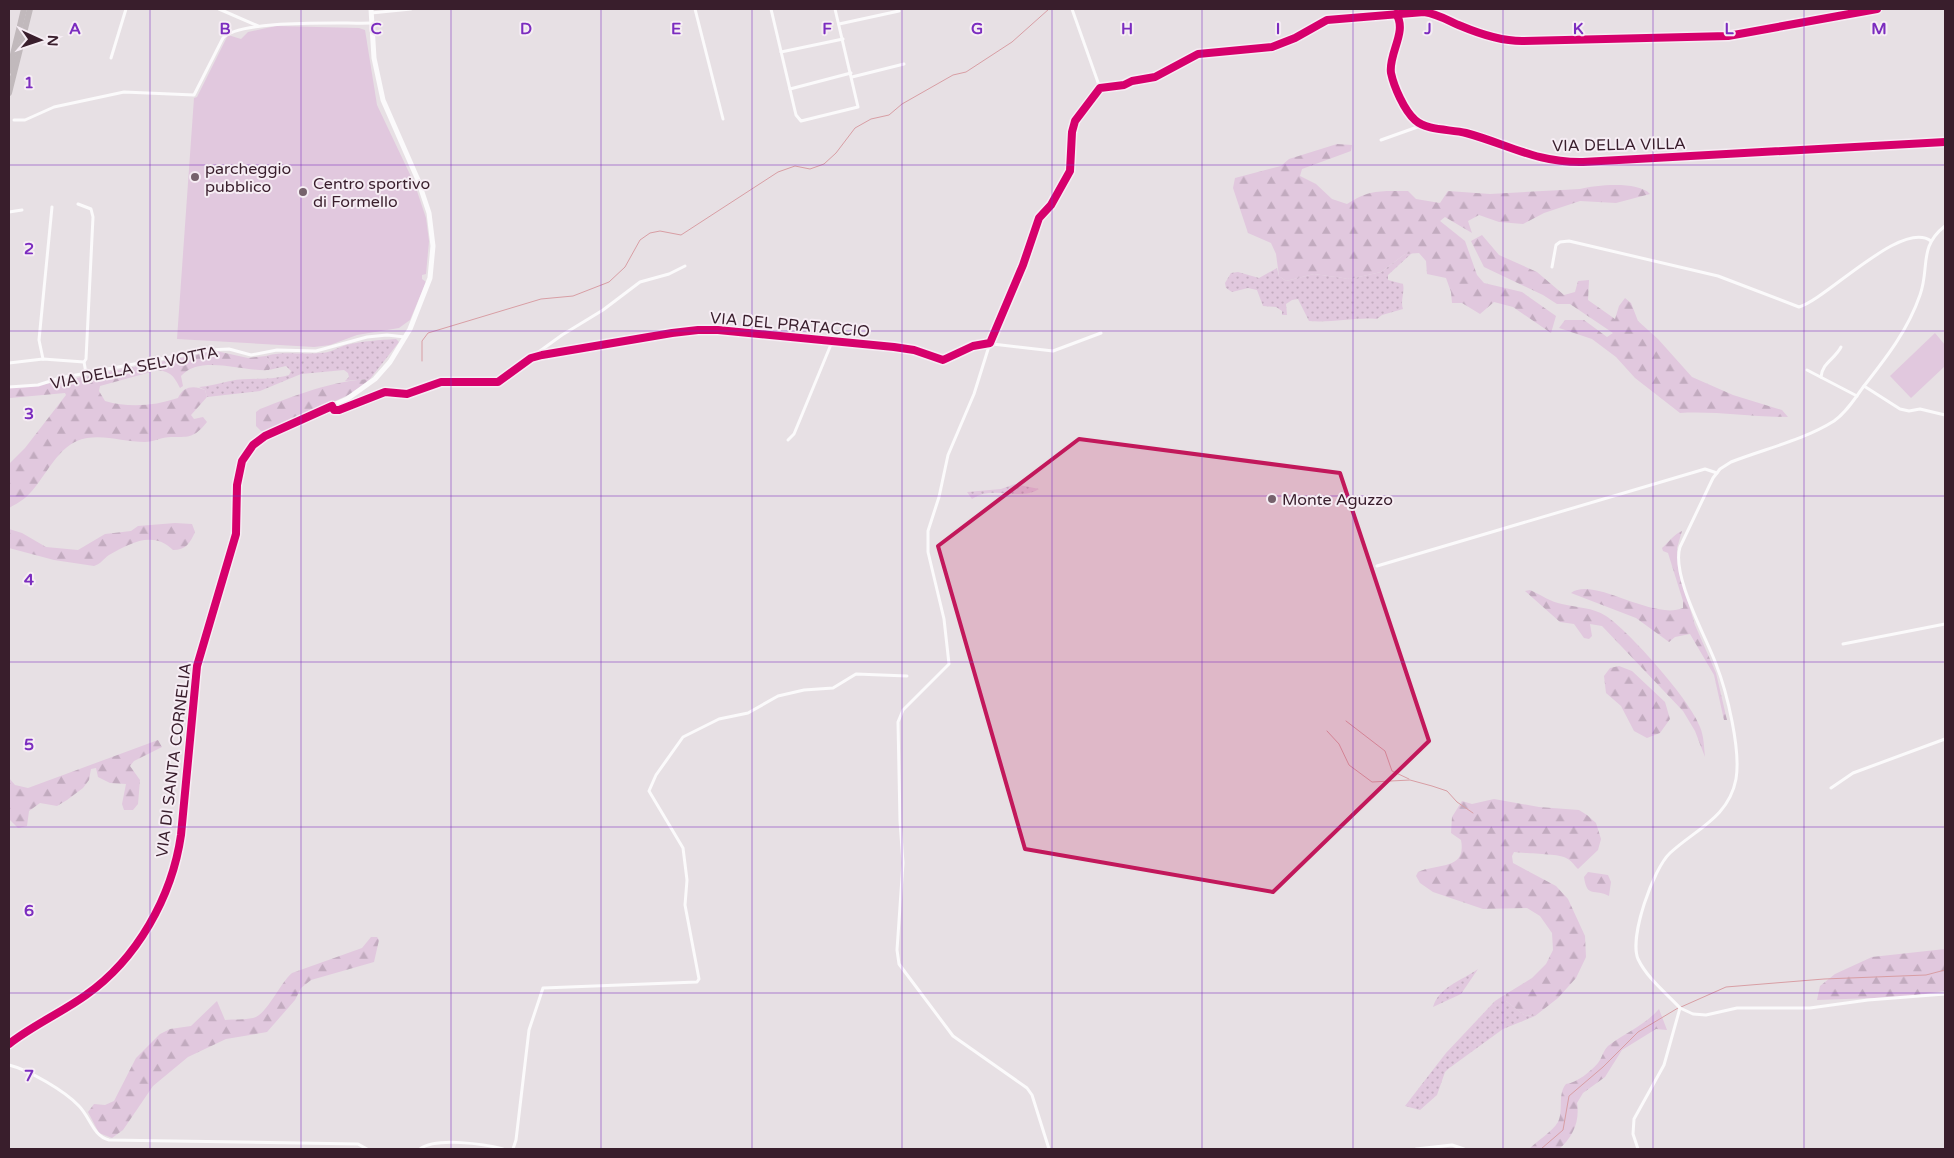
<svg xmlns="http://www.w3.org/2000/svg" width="1954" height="1158" font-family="'Varela Round',sans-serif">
<defs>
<pattern id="grass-dots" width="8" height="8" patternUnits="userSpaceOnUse" patternTransform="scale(1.25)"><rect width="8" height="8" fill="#e1c8de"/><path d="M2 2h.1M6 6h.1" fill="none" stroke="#c2abbf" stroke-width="1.8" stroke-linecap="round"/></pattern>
<pattern id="forest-firs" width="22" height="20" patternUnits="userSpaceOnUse" patternTransform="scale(1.25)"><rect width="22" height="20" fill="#e1c8de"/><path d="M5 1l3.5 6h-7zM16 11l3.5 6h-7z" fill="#c2abbf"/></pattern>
</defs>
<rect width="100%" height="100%" fill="#e7e0e4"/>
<g fill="url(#grass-dots)">
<path d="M1412,253L1388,275V280L1403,284C1405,292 1400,301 1403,309L1382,315L1377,319C1355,317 1332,323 1309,321L1298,299L1292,300L1286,304L1287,315H1282V311L1276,307L1263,306L1257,290L1248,288L1232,292L1226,288L1225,283L1231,273L1238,272L1259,278L1277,268L1279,276L1286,281L1314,274L1350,279L1381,272L1405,254Z"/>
<path d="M396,339L399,342L370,379L345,381L349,377L348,373L344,370L301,374L260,391L207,397L205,390L199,387C210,386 220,383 230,381C250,377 269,381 289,375L291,371L286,366L269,370L272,365L266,356C284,351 302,355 320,353C330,353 337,348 346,345C363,341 379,340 396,339Z"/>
<path d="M1015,484L1039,489C1019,502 992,484 972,499L967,492L1001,489Z"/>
<path d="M1478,969L1461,994L1433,1007C1439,987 1461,981 1478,969Z"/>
<polygon points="1506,994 1506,1001 1524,1015 1535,1016 1503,1029 1448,1069 1445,1072 1437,1095 1420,1110 1405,1106 1446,1053 1495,1001"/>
</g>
<g fill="url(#forest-firs)">
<path d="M1337,144L1352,145L1351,151L1302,169L1300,176L1316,184L1332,199L1347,204C1370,189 1381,191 1408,191L1416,199L1440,203L1448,191L1490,194L1580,189C1597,185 1638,181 1650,194L1616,203L1580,201L1544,213L1523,224L1499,222L1479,215L1468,221L1472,233L1445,217L1440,221L1465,241L1477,275L1484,283L1522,292L1556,316L1551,333L1513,307L1494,302L1480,314L1462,303H1452L1451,292L1446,278L1427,274L1426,261L1419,253L1405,254L1381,272L1350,279L1314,274L1286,281L1279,276L1276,254L1271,243L1248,233L1233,188L1235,178L1281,166L1289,159Z"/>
<path d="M1482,235L1499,255L1537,272L1564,295L1575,292L1578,281L1589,280L1588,300L1615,319L1619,306L1625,298L1631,303L1638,321L1658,339L1692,377L1733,395L1782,410L1788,417C1751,417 1716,411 1680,413L1635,378L1616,357L1592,339L1559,328L1565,320H1584L1607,337L1613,333L1570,304H1557L1543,295L1484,267L1471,241Z"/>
<path d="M216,351L248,358L266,356L272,365L269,370C244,372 200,354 181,376L183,386L180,388C174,376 171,372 158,370L100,386L99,391L105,401C129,408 154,406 178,398C183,386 194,385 205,390L207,397L191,415L194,419L203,417L207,422C194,438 190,437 171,437C162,437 153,442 145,442C125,442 107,435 87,438C56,443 46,480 25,498C20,502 14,505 9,508V464L25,448L66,395L65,393L10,398L9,388L30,387Z"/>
<path d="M370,379L353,393L263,433L256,426V412L260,409C296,395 331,381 370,379Z"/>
<path d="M175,523L192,524L195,532C190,543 186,550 173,550C153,530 130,543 109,555C103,559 101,564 94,566L54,560L9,548V529L22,533L46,547L78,550L105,534L131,531L138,526Z"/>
<path d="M1682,531L1677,548L1679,573L1695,625L1716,673L1727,720H1724L1714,675L1690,634L1675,637L1669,642L1636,618L1571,593C1594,576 1652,621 1683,608V601L1668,553L1663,551L1662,548C1667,544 1675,533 1682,531Z"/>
<path d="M1530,590C1541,595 1551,602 1562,604C1578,608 1592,607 1606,616C1629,631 1691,701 1700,727C1704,736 1704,748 1705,757L1695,731L1683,711L1602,626L1590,624L1592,636L1589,639L1584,638L1574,624L1560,622L1525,591Z"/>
<polygon points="1619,666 1632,671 1665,702 1670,719 1660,733 1647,738 1634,731 1621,706 1606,693 1604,676 1610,668"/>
<polygon points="158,740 162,747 134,761 130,766 140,780 138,804 133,810 124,810 122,804 126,784 110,783 98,777 96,768 91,769 89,780 83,788 67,800 57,806 40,803 29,811 27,826 18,828 9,819 9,778 15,785 28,788"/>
<path d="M1494,799L1539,807L1579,810L1587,815L1596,823L1601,839L1598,850L1578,869C1574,865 1571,860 1566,858C1558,853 1526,854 1514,852L1512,856L1513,863L1556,886L1568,899L1585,936L1586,957L1576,978L1558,998L1535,1016L1524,1015L1506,1001V994L1532,978L1546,964L1553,950L1552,933L1540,916L1527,908L1483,909L1433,892L1420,883L1416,876L1418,872C1436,863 1467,871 1461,840L1451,833L1452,817L1462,801L1472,804Z"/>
<path d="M1588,872L1608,875L1611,882L1609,896C1595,888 1587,899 1584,877Z"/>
<path d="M371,937H377L379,940L374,962L311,980L301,988L295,1000L267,1032L226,1039L188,1057L153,1086L123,1130L112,1138L99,1133L88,1112L94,1104L105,1105L114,1101L136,1058L160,1034L170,1029L191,1026L217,1001L225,1020C234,1019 244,1020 253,1018C266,1016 280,983 292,973L362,948Z"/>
<polygon points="1945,949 1945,991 1901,997 1817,1000 1820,986 1835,974 1872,957"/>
<path d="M1659,1009L1667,1030L1656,1029L1622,1050L1605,1077L1583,1093L1577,1103C1580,1121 1573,1137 1559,1149H1529C1537,1141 1552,1132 1558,1122C1564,1110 1557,1095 1566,1084C1578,1082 1590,1072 1598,1063C1602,1058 1603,1051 1608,1046C1625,1033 1645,1025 1659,1009Z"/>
</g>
<g fill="#e1c8de">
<polygon points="276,26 359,28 365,30 377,105 415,185 426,218 429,241 426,274 422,275 422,279 426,282 410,320 399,328 357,335 330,345 314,347 177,339 194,98 197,97 228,35 241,39 248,32"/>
<polygon points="1935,333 1945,345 1945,366 1911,398 1890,376"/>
</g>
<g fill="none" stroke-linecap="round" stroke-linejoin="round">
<g stroke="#d89ea4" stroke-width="1">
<polyline points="422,361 422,341 428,333 541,299 573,296 609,282 625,267 640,240 650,233 660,231 681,235 778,172 795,166 810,169 824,164 836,153 855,128 871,119 889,115 902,104 953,75 966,72 1012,42 1049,9"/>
<polyline points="1346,721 1385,751 1392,771 1409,779"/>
<polyline points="1327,731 1339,744 1349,765 1372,782 1410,780 1432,786 1447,791 1457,802 1473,813"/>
<polyline points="1681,1007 1726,987 1824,979 1926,975 1945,970"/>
<polyline points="1541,1149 1563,1130 1569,1096 1603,1067 1638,1032 1678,1008"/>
</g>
<g stroke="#fbfafb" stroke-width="3">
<polyline points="219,9 258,26"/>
<polyline points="695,9 723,119"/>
<polyline points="771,9 796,115 801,121 858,107 835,9"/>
<polyline points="1072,9 1100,88"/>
<polyline points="371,13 411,9"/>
<path d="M1396,15C1408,32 1387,55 1392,74C1396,90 1403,111 1416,121C1428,131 1449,129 1464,133C1507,143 1537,163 1583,162L1945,142"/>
<polyline points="839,24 899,11"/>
<polyline points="781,52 843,39"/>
<polyline points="111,58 126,9"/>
<polyline points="852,77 904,64"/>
<polyline points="1100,88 1124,85 1132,81 1155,77 1198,54 1272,47 1301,35 1324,21 1333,18 1428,13 1475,31 1501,39 1522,41 1728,36 1877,9"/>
<polyline points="790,89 851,73"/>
<path d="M14,120H25L54,107L124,92L194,95L223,38C238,19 344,24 371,23"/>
<polyline points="1381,140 1423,125"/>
<polyline points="78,204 91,209 93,217 86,359 84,362 86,373"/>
<polyline points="9,212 22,210"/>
<path d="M1552,267L1556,245L1560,242L1569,241L1718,276L1799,307C1827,299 1902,219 1931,241"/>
<polyline points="533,356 562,335 603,310 640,282 669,274 685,266"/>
<polyline points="43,359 39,340 52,207"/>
<polyline points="9,363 43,359 84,362"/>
<polyline points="1807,370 1857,396"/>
<path d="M1821,377C1822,363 1835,359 1841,347"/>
<polyline points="1864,386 1900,409 1909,411 1920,409 1945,415"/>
<polyline points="9,387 38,385 60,378 208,350 229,349 251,355 277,350 316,351 367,337 387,335 405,337"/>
<polyline points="332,406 334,410 339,410 385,392 407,394 441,382 498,382 531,358 542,355 698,330 894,347 914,350 943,360 984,343 1053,351 1101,333"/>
<polyline points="788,440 794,434 832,342"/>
<polyline points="1377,566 1705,469 1717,473"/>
<polyline points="1843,644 1945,624"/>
<polyline points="1831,788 1853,773 1945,739"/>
<polyline points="1680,1008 1693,1014 1706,1015 1737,1008 1810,1008 1868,1000 1945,994"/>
<path d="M9,1065C29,1070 65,1091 79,1106C90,1117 93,1136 109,1140L358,1144L367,1149"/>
<path d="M420,1149C436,1137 485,1144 503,1149"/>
<polyline points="513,1149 516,1140 529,1030 543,988 697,982 699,979 685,905 687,880 683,848 649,791 656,775 683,737 719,719 748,713 778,696 804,690 833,688 856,674 907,676"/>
<polyline points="1049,1149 1032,1095 1027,1088 953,1036 899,964 897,950 903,863 900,821 898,722 903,710 949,664 944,619 928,552 928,531 939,497 948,455 974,394 990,343 1023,265 1039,218 1051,205 1070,171 1073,125 1100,88"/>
<polyline points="1416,1149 1452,1145 1464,1149"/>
<path d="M1638,1149L1633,1134L1634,1119L1664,1065L1680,1008C1666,993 1647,978 1638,959C1629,937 1653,869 1670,853C1696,829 1729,817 1736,779C1741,750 1727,692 1716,664C1706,637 1671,575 1680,547L1713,478L1720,469L1731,462C1764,449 1804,440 1834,421C1847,412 1855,398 1864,386C1886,358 1908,330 1920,295C1930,268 1918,247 1945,226"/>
</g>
<path stroke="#fbfafb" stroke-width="5" d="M9,1044C33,1025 61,1013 86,995C137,959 172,897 181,835L197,666L236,534L238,478L244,457L253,445L265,436L347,399L375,379L390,362L410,329L430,278L433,246L429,213L418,180L383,100L374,58L371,9"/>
<g stroke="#c1b9bc" stroke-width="6">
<polyline points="9,71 24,9"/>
<polyline points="9,93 30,9"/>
</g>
<defs>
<g id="cycleway">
<path d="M1396,14C1408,31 1388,54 1391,73C1394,87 1404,110 1415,120C1427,131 1450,129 1466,133C1507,144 1537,163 1583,162L1945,142"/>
<path d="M9,1044C33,1025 61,1013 86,995C137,959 172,897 181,835L197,666L236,534L237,485L242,461L253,445L265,436L332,406L334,410H339L385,392L407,394L441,382H498L531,358L542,355L672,333L698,330H718L894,347L914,350L943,360L973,346L990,343L1023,265L1039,218L1051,205L1070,171L1072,132L1075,121L1100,88L1124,85L1132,81L1155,77L1198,54L1272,47L1295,38L1327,20L1424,12C1438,14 1449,21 1461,26C1480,34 1502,41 1522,41L1728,36L1877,9"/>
</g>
</defs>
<use href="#cycleway" stroke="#f6edf4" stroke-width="11"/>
<use href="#cycleway" stroke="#d6006c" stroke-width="8"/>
</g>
<path fill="#c2185b" fill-opacity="0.2" stroke="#c2185b" stroke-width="4" stroke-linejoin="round" d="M1079,439L1340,473L1429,741L1273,892L1025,849L938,546Z"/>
<path fill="none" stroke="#7b2cbf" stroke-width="1" stroke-opacity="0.55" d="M150,9V1149M301,9V1149M451,9V1149M601,9V1149M752,9V1149M902,9V1149M1052,9V1149M1202,9V1149M1353,9V1149M1503,9V1149M1653,9V1149M1804,9V1149M9,165H1945M9,331H1945M9,496H1945M9,662H1945M9,827H1945M9,993H1945"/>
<g fill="#76626c" stroke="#f6edf4" stroke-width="2">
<circle cx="195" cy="177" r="5"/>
<circle cx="303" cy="192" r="5"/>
<circle cx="1272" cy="499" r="5"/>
</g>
<g text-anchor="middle" stroke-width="4" stroke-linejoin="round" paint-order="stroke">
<g font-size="16" fill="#391e2c" stroke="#f6edf4">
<text transform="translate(1619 144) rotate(-1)" y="6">VIA DELLA VILLA</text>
<text transform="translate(790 324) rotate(5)" y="6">VIA DEL PRATACCIO</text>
<text transform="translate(134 367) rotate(-11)" y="6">VIA DELLA SELVOTTA</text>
<text transform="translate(173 760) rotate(-83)" y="6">VIA DI SANTA CORNELIA</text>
</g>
<g font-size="16" fill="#391e2c" stroke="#f6edf4" text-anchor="start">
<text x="205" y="174">parcheggio<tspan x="205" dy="18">pubblico</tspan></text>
<text x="313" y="189">Centro sportivo<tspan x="313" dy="18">di Formello</tspan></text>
<text x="1282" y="505">Monte Aguzzo</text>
</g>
</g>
<g font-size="16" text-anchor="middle" font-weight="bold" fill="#7b2cbf" stroke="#f6edf4" stroke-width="4" stroke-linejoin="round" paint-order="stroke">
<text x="75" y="34">A</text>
<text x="225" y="34">B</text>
<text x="376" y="34">C</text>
<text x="526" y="34">D</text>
<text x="676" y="34">E</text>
<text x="827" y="34">F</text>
<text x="977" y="34">G</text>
<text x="1127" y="34">H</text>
<text x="1278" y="34">I</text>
<text x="1428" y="34">J</text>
<text x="1578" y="34">K</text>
<text x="1729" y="34">L</text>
<text x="1879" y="34">M</text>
<text x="29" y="88">1</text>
<text x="29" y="254">2</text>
<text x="29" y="419">3</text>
<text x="29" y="585">4</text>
<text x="29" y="750">5</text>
<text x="29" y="916">6</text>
<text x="29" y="1081">7</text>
</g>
<rect width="1954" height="1158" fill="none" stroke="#391e2c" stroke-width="20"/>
<g transform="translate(40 40) rotate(93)" stroke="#f6edf4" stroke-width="4" paint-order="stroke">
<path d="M0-4L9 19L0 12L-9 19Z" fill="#391e2c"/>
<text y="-8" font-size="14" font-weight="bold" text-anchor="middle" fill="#391e2c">N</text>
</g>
</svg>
